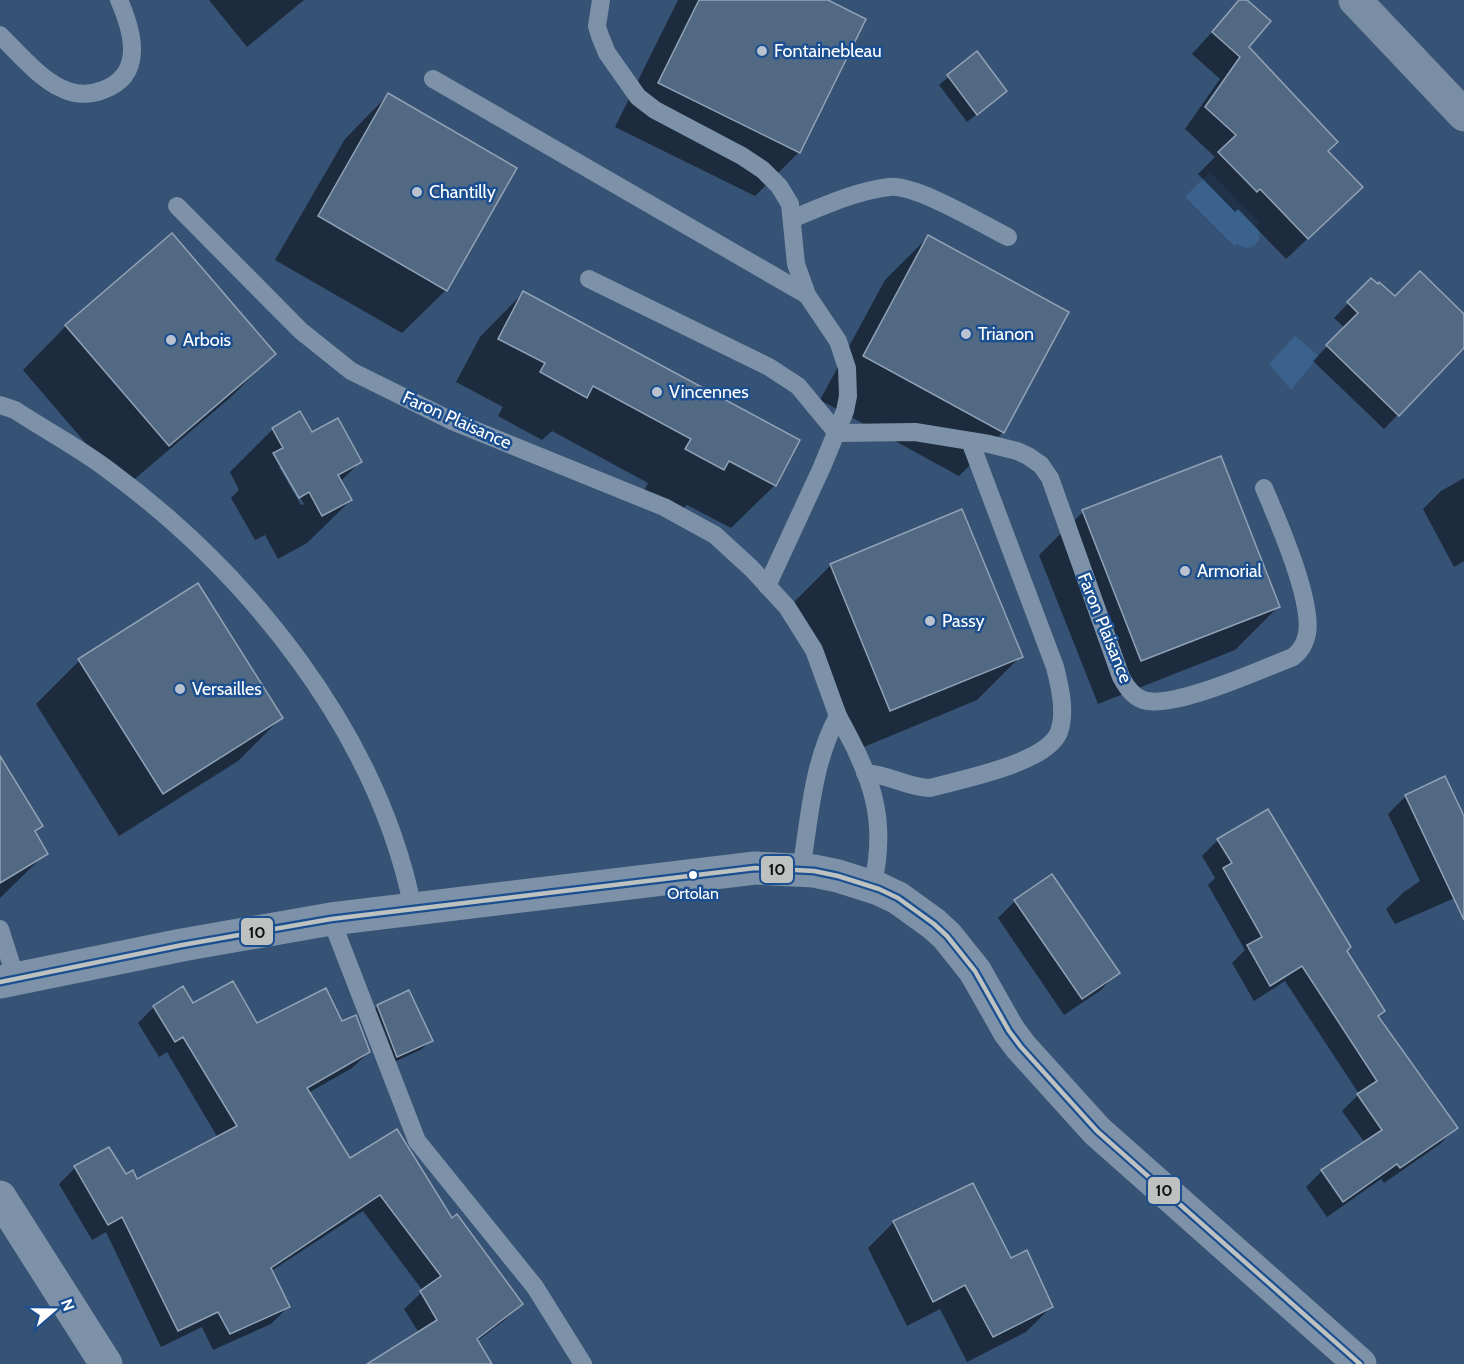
<svg xmlns="http://www.w3.org/2000/svg" width="1464" height="1364" font-family="Cabin,sans-serif">
<rect width="100%" height="100%" fill="#365274"/>
<g fill="#3b618d">
<path d="M1210,172L1259,223L1256,226L1260,232L1259,241C1253,248 1245,251 1237,243L1234,246L1185,197Z"/>
<polygon points="1295,336 1319,356 1291,390 1269,364"/>
</g>
<g fill="#0007" fill-rule="evenodd">
<polygon points="209,0 304,0 247,47"/>
<polygon points="678,0 824,0 864,20 799,152 755,196 615,127"/>
<polygon points="1241,0 1245,0 1247,47 1327,151 1340,208 1286,259 1238,209 1235,212 1198,174 1215,157 1185,129 1220,79 1192,54"/>
<polygon points="977,53 996,99 967,122 939,85"/>
<polygon points="388,95 446,290 402,333 275,260 345,139"/>
<polygon points="172,235 274,354 231,397 124,488 23,370 66,326"/>
<polygon points="928,237 1003,432 959,476 820,400 885,280"/>
<polygon points="1371,280 1395,298 1464,316 1464,346 1384,429 1313,361 1345,328 1334,318"/>
<polygon points="523,293 775,485 731,528 687,505 680,512 643,493 648,483 552,431 542,440 498,416 503,407 456,382 480,337"/>
<path d="M273,429L312,434L360,462L340,482L351,500L307,543L278,559L265,535L255,540L231,498L239,490L230,472ZM279,467H283L304,504L301,505Z"/>
<polygon points="1464,478 1464,561 1454,567 1423,509 1441,491"/>
<polygon points="1083,512 1278,607 1235,650 1098,704 1039,555"/>
<polygon points="831,565 1021,656 977,700 847,754 788,608"/>
<polygon points="79,661 281,718 238,761 119,836 36,704"/>
<polygon points="0,758 41,826 34,834 46,853 0,898"/>
<polygon points="1444,778 1461,814 1464,812 1464,894 1395,924 1386,909 1404,892 1420,881 1388,814 1405,797"/>
<polygon points="1218,840 1345,951 1377,1017 1456,1128 1440,1144 1384,1183 1381,1179 1327,1217 1306,1187 1322,1171 1365,1143 1342,1111 1359,1094 1285,981 1254,1001 1232,963 1245,950 1208,885 1215,878 1202,856"/>
<polygon points="1015,901 1118,972 1101,990 1064,1015 998,918"/>
<polygon points="409,992 431,1040 422,1049 388,1065 369,1015 377,1007"/>
<polygon points="192,1005 257,1025 342,1023 369,1052 352,1068 308,1093 350,1160 451,1221 521,1303 505,1320 477,1341 484,1364 390,1364 419,1333 404,1309 423,1291 363,1211 271,1271 288,1307 271,1324 213,1350 202,1327 161,1347 106,1232 92,1240 59,1184 75,1168 125,1176 137,1181 218,1138 167,1052 159,1057 138,1023 154,1007"/>
<polygon points="972,1185 1011,1260 1051,1307 1026,1332 967,1362 940,1309 907,1326 868,1248 893,1223"/>
</g>
<g fill="#526984" stroke="#92a2b6" stroke-width="1.5">
<polygon points="699,0 828,0 866,19 800,153 658,83"/>
<polygon points="1239,0 1247,0 1271,21 1249,47 1338,142 1328,151 1363,187 1308,239 1260,189 1257,192 1218,152 1236,135 1205,107 1240,57 1212,32"/>
<polygon points="977,51 1007,91 977,115 947,75"/>
<polygon points="388,93 517,168 447,291 318,216"/>
<polygon points="172,233 276,354 169,446 65,325"/>
<polygon points="928,235 1069,312 1004,433 863,356"/>
<polygon points="1420,271 1464,314 1464,348 1399,416 1326,345 1358,313 1347,302 1371,278 1378,284 1379,282 1395,296"/>
<polygon points="523,291 800,440 776,486 729,461 724,470 685,449 691,439 593,386 587,398 540,372 545,363 498,339"/>
<polygon points="300,411 312,432 338,418 362,462 338,475 352,500 322,516 309,492 299,498 273,453 283,448 272,428"/>
<polygon points="1221,456 1280,607 1141,661 1082,510"/>
<polygon points="962,509 1023,657 890,711 830,564"/>
<polygon points="198,583 283,718 163,794 78,659"/>
<polygon points="0,756 43,826 35,831 48,854 0,883"/>
<polygon points="1445,776 1464,816 1464,920 1405,795"/>
<polygon points="1268,809 1351,947 1347,951 1385,1011 1378,1016 1458,1128 1400,1168 1397,1164 1343,1202 1321,1170 1382,1130 1357,1094 1377,1081 1302,966 1270,986 1247,945 1262,937 1223,868 1232,863 1217,839"/>
<polygon points="1052,874 1120,973 1082,999 1014,900"/>
<polygon points="233,981 257,1023 326,988 342,1021 356,1015 370,1052 307,1088 350,1158 397,1129 452,1218 457,1214 523,1304 477,1339 492,1364 367,1364 437,1320 420,1291 441,1276 380,1195 271,1268 290,1307 230,1334 218,1312 178,1331 122,1217 108,1225 74,1166 109,1147 126,1174 133,1170 137,1179 237,1126 183,1037 175,1042 153,1006 183,986 193,1003"/>
<polygon points="409,990 433,1041 397,1057 377,1005"/>
<polygon points="973,1183 1011,1258 1027,1250 1053,1307 993,1337 965,1285 933,1302 893,1221"/>
</g>
<g fill="none" stroke-linecap="round" stroke-linejoin="round">
<g stroke="#7d92a8" stroke-width="18">
<polyline points="601,0 597,26 600,36 607,53 638,97 655,110 742,156 763,170 779,186 790,204 796,264 807,295 838,341 847,368 848,396 845,411 822,467 767,586"/>
<path d="M0,35C17,52 41,80 63,89C76,95 90,95 103,90C145,75 133,32 119,0"/>
<polyline points="433,79 807,295"/>
<polyline points="177,206 301,331 351,371 452,421 664,507 715,535 751,568 787,607 814,650 838,716"/>
<path d="M792,219C823,206 856,191 889,187C916,184 982,224 1008,237"/>
<path d="M589,279L769,367L798,386L837,433L915,432L989,444L1017,451L1028,456L1041,465L1050,478L1121,677C1126,686 1132,696 1143,700C1172,710 1262,669 1293,657C1301,651 1305,644 1307,634C1313,600 1278,521 1264,488"/>
<path d="M0,405L15,410C45,430 78,447 107,469C249,573 378,733 413,909"/>
<path d="M865,773C888,774 909,788 930,788C961,779 1046,764 1059,732C1066,712 1060,687 1055,667L970,441"/>
<path d="M801,870C810,817 812,764 838,716C871,776 889,819 872,887"/>
<polyline points="331,919 417,1141 535,1287 583,1364"/>
<polyline points="0,929 16,979"/>
</g>
<polyline stroke="#7d92a8" stroke-width="33" points="0,1197 106,1364"/>
<polyline stroke="#7d92a8" stroke-width="33" points="0,982 182,945 331,919 755,868 814,871 838,876 879,889 898,898 934,924 947,936 975,971 1009,1031 1021,1047 1097,1131 1360,1364"/>
<polyline stroke="#798da4" stroke-width="33" points="1355,0 1464,115"/>
<defs>
<polyline id="bus-1" points="0,982 182,945 331,919 755,868 814,871 838,876 879,889 898,898 934,924 947,936 975,971 1009,1031 1021,1047 1097,1131 1360,1364"/>
</defs>
<use href="#bus-1" stroke="#1b4f8f" stroke-width="9"/>
<use href="#bus-1" stroke="#bdc1c0" stroke-width="4.5"/>
</g>
<g fill="#b9c2ce" stroke="#1b4f8f" stroke-width="2">
<circle cx="762" cy="51" r="6"/>
<circle cx="417" cy="192" r="6"/>
<circle cx="966" cy="334" r="6"/>
<circle cx="171" cy="340" r="6"/>
<circle cx="657" cy="392" r="6"/>
<circle cx="1185" cy="571" r="6"/>
<circle cx="930" cy="621" r="6"/>
<circle cx="180" cy="689" r="6"/>
</g>
<circle fill="#fff" stroke="#1b4f8f" stroke-width="2" cx="693" cy="875" r="5"/>
<g text-anchor="middle" stroke-width="5" stroke-linejoin="round" paint-order="stroke">
<g font-size="16" fill="#fff" stroke="#1b4f8f">
<text x="693" y="899">Ortolan</text>
</g>
<g font-size="18" fill="#fff" stroke="#1b4f8f" text-anchor="start">
<text x="774" y="57">Fontainebleau</text>
<text x="429" y="198">Chantilly</text>
<text x="978" y="340">Trianon</text>
<text x="183" y="346">Arbois</text>
<text x="669" y="398">Vincennes</text>
<text x="1197" y="577">Armorial</text>
<text x="942" y="627">Passy</text>
<text x="192" y="695">Versailles</text>
</g>
<g font-size="18" fill="#fff" stroke="#1b4f8f">
<text transform="translate(457 420) rotate(24)" y="6">Faron Plaisance</text>
<text transform="translate(1105 628) rotate(68)" y="6">Faron Plaisance</text>
</g>
</g>
<g stroke="#1b4f8f" stroke-width="2">
<rect x="760" y="855" width="34" height="29" rx="6" fill="#bdc1c0"/>
<rect x="240" y="917" width="34" height="29" rx="6" fill="#bdc1c0"/>
<rect x="1147" y="1176" width="34" height="29" rx="6" fill="#bdc1c0"/>
</g>
<g font-size="16" text-anchor="middle" font-weight="bold" fill="#111">
<text x="777" y="875">10</text>
<text x="257" y="938">10</text>
<text x="1164" y="1196">10</text>
</g>
<g transform="translate(54 1310) rotate(70)" stroke="#1b4f8f" stroke-width="4.5" paint-order="stroke">
<path d="M0-4.5L10 22L0 15L-10 22Z" fill="#ffffff"/>
<text y="-9" font-size="16" font-weight="bold" text-anchor="middle" fill="#ffffff">N</text>
</g>
</svg>
